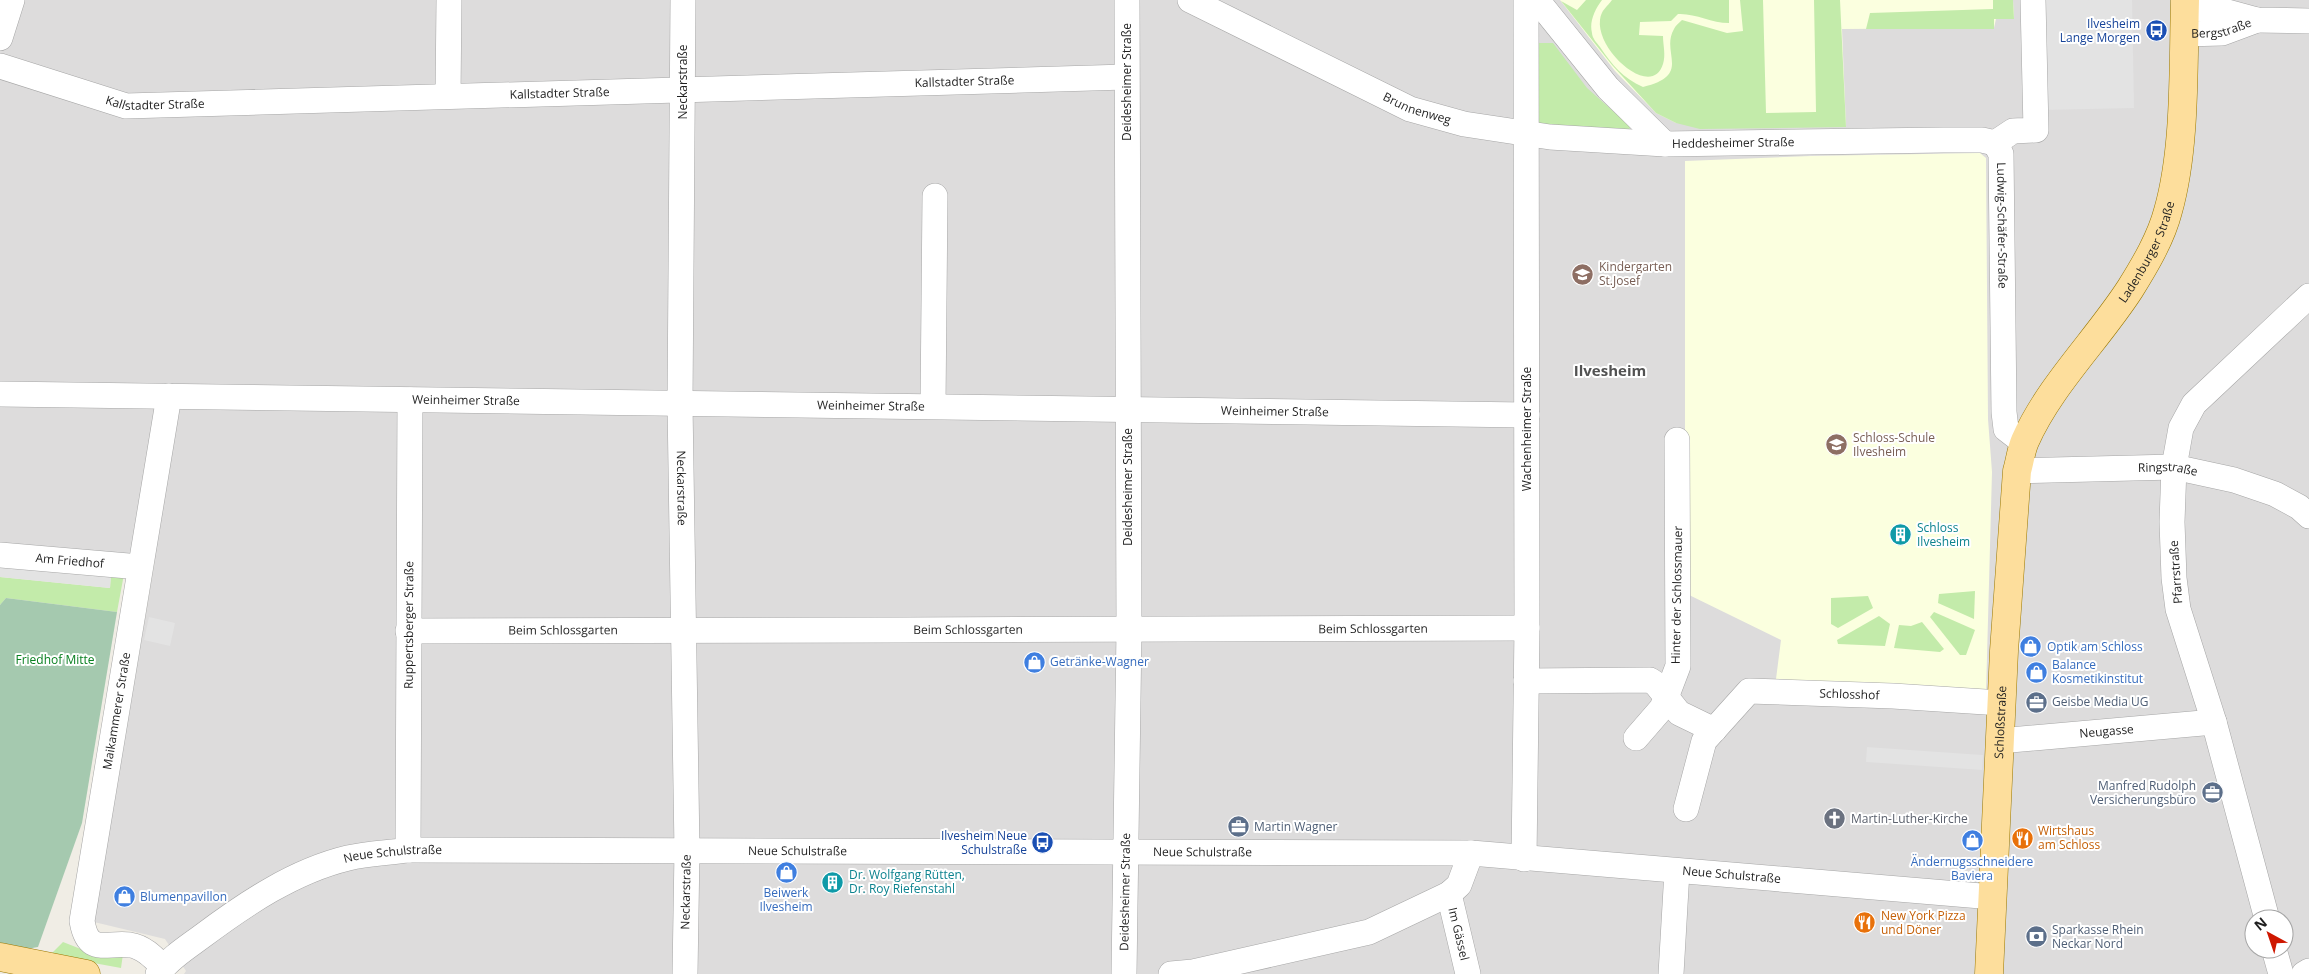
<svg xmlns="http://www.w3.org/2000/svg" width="2309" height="974" font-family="'Open Sans',sans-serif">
<rect width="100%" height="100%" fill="#f0ede5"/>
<path fill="#dddcdc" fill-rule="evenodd" d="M0,0H2309V974H184L186,971L165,939L94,922L155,560L0,544ZM2254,919H2284V949H2254Z"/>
<g fill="#fbffdf">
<polygon points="1560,0 2013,0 2014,18 1996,19 1994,28 1842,29 1846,127 1676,123 1656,113 1615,71"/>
<polygon points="1980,153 1986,158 1988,419 1992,472 1986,694 1776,679 1781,640 1685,593 1685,161 1811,156"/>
</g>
<g fill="#c3ebaa">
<path d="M1586,0H1602C1595,9 1589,22 1592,33C1592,38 1597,43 1600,47C1612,65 1623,78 1643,87C1693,75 1660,53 1674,29C1675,26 1679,23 1682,20L1727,33L1743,31L1740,0H1763L1766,113L1816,112L1814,0H1840L1846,127L1700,129L1676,123L1656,113L1612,65L1561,1L1577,10Z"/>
<path d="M1612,0H1729V23C1711,23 1695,13 1678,14L1671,21L1640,22L1639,35L1663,36C1663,45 1666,55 1663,64C1652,100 1596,51 1600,20C1601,10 1607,7 1612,0Z"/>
<polygon points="1993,0 2013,0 2014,19 1994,19 1994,29 1866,29 1870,13 1993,9"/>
<polygon points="1536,43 1553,43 1587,88 1630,126 1629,134 1538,123"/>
<polygon points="111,573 124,574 117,612 6,598 0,605 0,577 110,588"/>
<polygon points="1975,591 1974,619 1938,603 1939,594"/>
<polygon points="1868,596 1873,608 1838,628 1831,624 1831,598"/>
<polygon points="1934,612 1975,630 1966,655 1960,655 1930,617"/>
<polygon points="1879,616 1890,624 1885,646 1838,644 1837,640"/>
<polygon points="1922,622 1944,649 1940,652 1894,648 1899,625 1911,626"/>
<polygon points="63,942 91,953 123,954 121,968 50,955"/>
</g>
<polygon fill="#a5c9af" points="6,598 117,612 82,823 38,947 27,949 0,943 0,605"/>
<g fill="#e3e3e3">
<polygon points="2039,0 2132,0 2134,108 2041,110"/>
<polygon points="0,564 111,573 110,588 0,577"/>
<polygon points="149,617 175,623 170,646 144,640"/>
<polygon points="1867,747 1983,755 1982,770 1866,762"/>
</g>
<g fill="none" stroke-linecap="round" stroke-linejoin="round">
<defs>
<g id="minor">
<path id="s1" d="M683,0L680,404L687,851L685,974"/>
<path id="s2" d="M1190,0L1410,109L1464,124L1550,137L1665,144L1943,140H1982L1995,143"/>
<polyline points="1537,0 1608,88 1665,144"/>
<polyline points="2184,8 2220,10 2257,20 2309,21"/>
<path id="s3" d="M2184,34L2222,33L2257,20"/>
<polyline points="0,38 12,0"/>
<path id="s4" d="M0,66L126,106L1126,77"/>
<polyline points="448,96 449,0"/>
<path id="s5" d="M1995,143L2001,154L2004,412L2006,429L2024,443"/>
<polyline points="1995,143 2013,131 2036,130 2033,0"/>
<path id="s6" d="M0,394L1527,415"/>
<polyline points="933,406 935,196"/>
<path id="s7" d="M2017,471L2174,467L2234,480L2275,494L2299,507L2309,516"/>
<path id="s8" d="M0,555L140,567"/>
<path id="s9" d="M408,631C781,629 1154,631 1527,628"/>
<polyline points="1526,681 1650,680 1656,684 1679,713 1714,730"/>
<polyline points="1636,738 1662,708 1678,666 1677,440"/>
<path id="s10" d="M1999,741L2214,722"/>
<path id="s11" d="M1686,809L1704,741L1749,691L1893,696L2001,703"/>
<path id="s12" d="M408,850L410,400"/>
<polyline points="1524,859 1527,628 1526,0"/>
<path id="s13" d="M1449,894L1468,974"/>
<polyline points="2267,919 2214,722 2178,609 2174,578 2172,522 2174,467 2181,428 2194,404 2309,296"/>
<polyline points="2274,949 2281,974"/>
<path id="s14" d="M163,967C154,958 144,947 130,945C105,942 88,956 82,921L169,396"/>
<path id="s15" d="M158,974C169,959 186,948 201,937C245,904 294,871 348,858C367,853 389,853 408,850L1471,853L1993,897"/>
<path id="s16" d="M1124,974L1129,631L1127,0"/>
<polyline points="1171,974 1193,972 1369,932 1449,894 1459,885 1471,853"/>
<polyline points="1671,974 1677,871"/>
<polyline points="2304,974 2309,971"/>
</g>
<g id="major">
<polyline points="0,957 86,974"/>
<path id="s17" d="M1989,974L2004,651L2017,471C2020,461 2021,450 2025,441C2050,385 2097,340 2130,289C2145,265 2161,238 2168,211C2186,148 2183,66 2185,0"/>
</g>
</defs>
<use href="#minor" stroke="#a6a6a6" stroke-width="26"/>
<use href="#major" stroke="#9a7800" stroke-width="29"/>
<use href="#minor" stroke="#fff" stroke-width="25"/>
<use href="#major" stroke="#fdde9c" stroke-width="28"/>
</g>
<defs>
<symbol id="bus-disc" viewBox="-11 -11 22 22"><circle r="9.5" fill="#1a4fb4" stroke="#fff"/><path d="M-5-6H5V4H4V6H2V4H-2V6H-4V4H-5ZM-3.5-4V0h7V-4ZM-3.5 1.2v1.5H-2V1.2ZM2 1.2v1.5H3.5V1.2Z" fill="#fff"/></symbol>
<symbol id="school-disc" viewBox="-11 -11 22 22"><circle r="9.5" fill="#8d6e63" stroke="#fff"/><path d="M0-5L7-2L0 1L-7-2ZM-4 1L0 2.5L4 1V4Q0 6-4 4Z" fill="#fff"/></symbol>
<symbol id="building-disc" viewBox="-11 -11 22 22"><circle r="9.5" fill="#0f9aa8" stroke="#fff"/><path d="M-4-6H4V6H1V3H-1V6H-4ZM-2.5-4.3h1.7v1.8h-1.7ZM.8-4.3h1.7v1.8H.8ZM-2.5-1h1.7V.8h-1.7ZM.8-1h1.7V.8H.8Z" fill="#fff"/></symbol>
<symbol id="shop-disc" viewBox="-11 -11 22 22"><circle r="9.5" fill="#3f7fe0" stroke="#fff"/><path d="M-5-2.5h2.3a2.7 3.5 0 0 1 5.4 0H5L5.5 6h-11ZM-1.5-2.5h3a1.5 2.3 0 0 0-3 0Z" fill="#fff"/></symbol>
<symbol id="office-disc" viewBox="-11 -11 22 22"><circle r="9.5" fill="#5c6f8a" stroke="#fff"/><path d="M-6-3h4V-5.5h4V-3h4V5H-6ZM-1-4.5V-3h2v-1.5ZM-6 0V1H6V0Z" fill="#fff"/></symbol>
<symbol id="church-disc" viewBox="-11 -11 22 22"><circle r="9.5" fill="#6b7280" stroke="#fff"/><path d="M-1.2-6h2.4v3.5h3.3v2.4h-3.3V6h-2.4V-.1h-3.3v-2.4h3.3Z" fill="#fff"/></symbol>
<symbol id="restaurant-disc" viewBox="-11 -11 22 22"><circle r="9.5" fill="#e8710a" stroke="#fff"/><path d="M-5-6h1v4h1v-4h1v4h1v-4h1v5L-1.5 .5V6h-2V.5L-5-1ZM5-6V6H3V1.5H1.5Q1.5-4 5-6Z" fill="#fff"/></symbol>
<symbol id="bank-disc" viewBox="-11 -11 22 22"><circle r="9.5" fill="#5c6f8a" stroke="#fff"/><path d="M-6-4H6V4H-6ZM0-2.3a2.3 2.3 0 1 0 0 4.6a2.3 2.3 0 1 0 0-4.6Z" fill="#fff"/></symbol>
</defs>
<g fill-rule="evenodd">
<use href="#bus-disc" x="2144" y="18" width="25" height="25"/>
<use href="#school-disc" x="1570" y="262" width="25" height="25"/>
<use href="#school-disc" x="1824" y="432" width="25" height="25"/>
<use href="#building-disc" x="1888" y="522" width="25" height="25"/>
<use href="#shop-disc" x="2018" y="634" width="25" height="25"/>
<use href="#shop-disc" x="1022" y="650" width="25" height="25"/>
<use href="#shop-disc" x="2024" y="660" width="25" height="25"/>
<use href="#office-disc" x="2024" y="690" width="25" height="25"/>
<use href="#office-disc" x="2200" y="780" width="25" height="25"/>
<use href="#church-disc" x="1822" y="806" width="25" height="25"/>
<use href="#office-disc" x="1226" y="814" width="25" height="25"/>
<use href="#restaurant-disc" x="2010" y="826" width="25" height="25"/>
<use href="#shop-disc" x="1960" y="828" width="25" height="25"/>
<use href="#bus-disc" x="1030" y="830" width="25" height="25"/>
<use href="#shop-disc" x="774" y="860" width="25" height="25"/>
<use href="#building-disc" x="820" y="870" width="25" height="25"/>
<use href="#shop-disc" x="112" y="884" width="25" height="25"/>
<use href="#restaurant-disc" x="1852" y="910" width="25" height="25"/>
<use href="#bank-disc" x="2024" y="924" width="25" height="25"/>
</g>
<g text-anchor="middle" stroke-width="4" stroke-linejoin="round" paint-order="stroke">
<g font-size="12" fill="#164399" stroke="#fff" text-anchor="end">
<text x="2140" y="28">Ilvesheim<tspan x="2140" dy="14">Lange Morgen</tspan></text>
<text x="1027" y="840">Ilvesheim Neue<tspan x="1027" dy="14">Schulstraße</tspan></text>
</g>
<g font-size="12" fill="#1f1f1f" stroke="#fff">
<text dy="4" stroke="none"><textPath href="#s3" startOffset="38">Bergstraße</textPath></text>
<text transform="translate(683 82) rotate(-90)" y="4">Neckarstraße</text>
<text dy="4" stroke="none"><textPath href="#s4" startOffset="971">Kallstadter Straße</textPath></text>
<text transform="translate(1127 82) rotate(-90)" y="4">Deidesheimer Straße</text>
<text dy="4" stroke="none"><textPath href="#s4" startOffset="566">Kallstadter Straße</textPath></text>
<text dy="4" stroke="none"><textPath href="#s4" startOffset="161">Kallstadter Straße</textPath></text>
<text dy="4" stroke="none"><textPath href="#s2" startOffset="252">Brunnenweg</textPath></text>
<text dy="4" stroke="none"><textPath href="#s2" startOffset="572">Heddesheimer Straße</textPath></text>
<text dy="4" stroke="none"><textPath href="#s5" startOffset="84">Ludwig-Schäfer-Straße</textPath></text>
<text dy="4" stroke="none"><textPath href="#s17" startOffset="761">Ladenburger Straße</textPath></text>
<text dy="4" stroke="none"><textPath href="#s6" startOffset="466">Weinheimer Straße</textPath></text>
<text dy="4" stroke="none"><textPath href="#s6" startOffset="871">Weinheimer Straße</textPath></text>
<text dy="4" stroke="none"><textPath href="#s6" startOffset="1275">Weinheimer Straße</textPath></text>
<text transform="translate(1527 429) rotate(-90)" y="4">Wachenheimer Straße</text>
<text dy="4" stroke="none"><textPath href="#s7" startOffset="151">Ringstraße</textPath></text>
<text dy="4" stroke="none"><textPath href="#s1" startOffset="488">Neckarstraße</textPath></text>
<text transform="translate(1128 487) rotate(-90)" y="4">Deidesheimer Straße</text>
<text dy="4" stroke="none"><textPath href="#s8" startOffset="70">Am Friedhof</textPath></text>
<text transform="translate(2176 572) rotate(-94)" y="4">Pfarrstraße</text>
<text transform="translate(1677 595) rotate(-89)" y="4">Hinter der Schlossmauer</text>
<text dy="4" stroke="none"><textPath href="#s12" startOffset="225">Ruppertsberger Straße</textPath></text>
<text dy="4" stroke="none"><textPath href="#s9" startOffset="965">Beim Schlossgarten</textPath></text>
<text dy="4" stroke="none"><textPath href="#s9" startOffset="155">Beim Schlossgarten</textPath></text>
<text dy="4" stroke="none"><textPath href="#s9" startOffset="560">Beim Schlossgarten</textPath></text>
<text dy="4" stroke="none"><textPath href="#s11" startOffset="238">Schlosshof</textPath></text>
<text dy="4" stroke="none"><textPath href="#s14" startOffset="316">Maikammerer Straße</textPath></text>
<text dy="4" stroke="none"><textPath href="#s17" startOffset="252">Schloßstraße</textPath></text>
<text dy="4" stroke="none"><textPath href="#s10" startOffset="108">Neugasse</textPath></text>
<text dy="4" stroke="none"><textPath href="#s15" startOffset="675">Neue Schulstraße</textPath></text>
<text dy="4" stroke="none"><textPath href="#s15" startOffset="1080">Neue Schulstraße</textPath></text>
<text dy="4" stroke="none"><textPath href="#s15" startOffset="270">Neue Schulstraße</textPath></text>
<text dy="4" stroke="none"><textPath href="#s15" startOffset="1610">Neue Schulstraße</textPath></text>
<text transform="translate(686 892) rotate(-89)" y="4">Neckarstraße</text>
<text dy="4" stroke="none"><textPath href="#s16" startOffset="82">Deidesheimer Straße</textPath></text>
<text dy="4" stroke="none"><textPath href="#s13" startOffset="41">Im Gässel</textPath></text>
</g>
<g font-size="12" fill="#785e54" stroke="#fff" text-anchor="start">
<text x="1599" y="271">Kindergarten<tspan x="1599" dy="14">St.Josef</tspan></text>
<text x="1853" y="442">Schloss-Schule<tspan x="1853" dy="14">Ilvesheim</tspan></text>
</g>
<g font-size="12" fill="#0d838f" stroke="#fff" text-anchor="start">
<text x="1917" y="532">Schloss<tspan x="1917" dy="14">Ilvesheim</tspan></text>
<text x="849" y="879">Dr. Wolfgang Rütten,<tspan x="849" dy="14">Dr. Roy Riefenstahl</tspan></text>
</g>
<g font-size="12" fill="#366cbe" stroke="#fff" text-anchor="start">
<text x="2047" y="651">Optik am Schloss</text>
<text x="1050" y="666">Getränke-Wagner</text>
<text x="2052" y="669">Balance<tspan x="2052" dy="14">Kosmetikinstitut</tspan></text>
<text x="1972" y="866" text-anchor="middle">Ändernugsschneidere<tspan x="1972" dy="14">Baviera</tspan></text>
<text x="786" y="897" text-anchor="middle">Beiwerk<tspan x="786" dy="14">Ilvesheim</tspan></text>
<text x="140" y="901">Blumenpavillon</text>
</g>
<g font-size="12" fill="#098021" stroke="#fff">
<text x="55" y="664">Friedhof Mitte</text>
</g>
<g font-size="12" fill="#4e5e75" stroke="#fff" text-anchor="start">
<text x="2052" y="706">Geisbe Media UG</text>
<text x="2196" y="790" text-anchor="end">Manfred Rudolph<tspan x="2196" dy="14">Versicherungsbüro</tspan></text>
<text x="1254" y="831">Martin Wagner</text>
<text x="2052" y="934">Sparkasse Rhein<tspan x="2052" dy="14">Neckar Nord</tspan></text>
</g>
<g font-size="12" fill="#5b616d" stroke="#fff" text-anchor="start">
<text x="1851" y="823">Martin-Luther-Kirche</text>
</g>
<g font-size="12" fill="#c56008" stroke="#fff" text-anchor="start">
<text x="2038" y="835">Wirtshaus<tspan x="2038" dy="14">am Schloss</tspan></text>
<text x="1881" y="920">New York Pizza<tspan x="1881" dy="14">und Döner</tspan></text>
</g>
<g font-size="15" font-weight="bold" fill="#525252" stroke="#fff">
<text x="1610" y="376">Ilvesheim</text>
</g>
</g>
<g transform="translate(2269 934) rotate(320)"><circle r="24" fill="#ffffff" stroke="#a5a5a5"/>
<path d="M0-4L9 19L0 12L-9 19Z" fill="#ce1700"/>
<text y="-8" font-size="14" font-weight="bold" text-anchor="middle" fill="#1f1f1f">N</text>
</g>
</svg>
